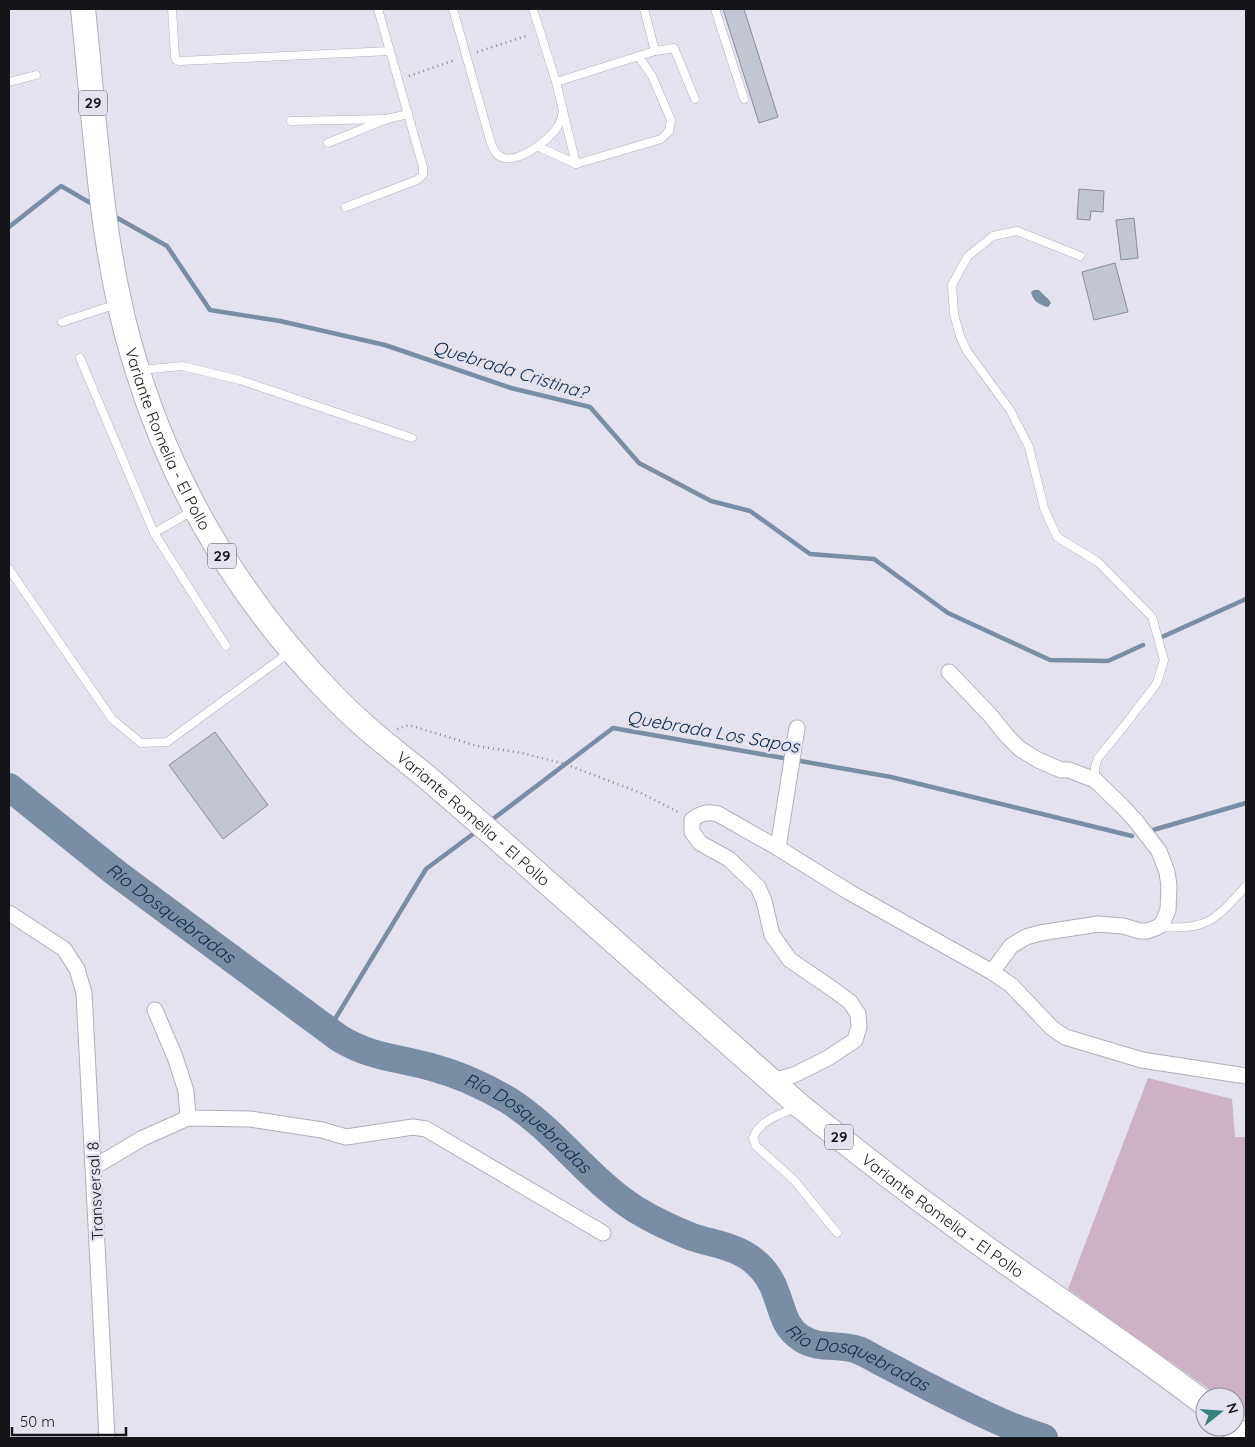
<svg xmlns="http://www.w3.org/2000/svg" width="1255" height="1447" font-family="Quicksand,sans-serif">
<rect width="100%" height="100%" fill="#e5e2ef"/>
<polygon fill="#cdb1c4" points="1148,1078 1232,1099 1235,1137 1246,1137 1246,1417 1235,1408 1235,1397 1220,1397 1068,1289"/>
<path fill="#798da5" d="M1034,290H1039C1043,295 1048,297 1051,303L1048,307C1039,305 1033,301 1031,292Z"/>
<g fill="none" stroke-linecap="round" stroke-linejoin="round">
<g stroke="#798da5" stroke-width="4.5">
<polyline points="112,215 167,246 210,310 280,321 385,345 511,388 590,407 639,463 711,501 750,511 810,554 874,559 948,613 1050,660 1108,661 1143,645"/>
<polyline points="9,227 61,186 94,205"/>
<polyline points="1162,637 1246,599"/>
<polyline points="489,822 613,728 891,777 1132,836"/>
<polyline points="1153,830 1246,803"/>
<polyline points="329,1029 426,869 477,831"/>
</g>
<path stroke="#798da5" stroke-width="28" id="s1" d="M9,787L116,873L339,1038C372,1058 396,1057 431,1067C458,1074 484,1086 508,1100C556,1130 588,1179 635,1209C653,1220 672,1229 692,1237C713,1244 736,1246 754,1261C765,1270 773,1283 777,1296C783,1312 785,1328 801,1338C819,1350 839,1343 858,1350C866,1353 873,1358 881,1362C897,1370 913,1379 929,1387C956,1401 984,1415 1013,1427C1023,1431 1034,1434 1044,1438"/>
</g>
<g fill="#c2c6d2" stroke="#898c97">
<polygon points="723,9 744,9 778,117 759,123"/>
<polygon points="1079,189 1104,191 1103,212 1091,211 1090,220 1077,219"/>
<polygon points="1134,218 1138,258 1121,260 1116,220"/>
<polygon points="1115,263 1128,312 1094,320 1082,272"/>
<polygon points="215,732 268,805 223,839 169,765"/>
</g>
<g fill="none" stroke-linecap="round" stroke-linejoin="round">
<defs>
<g id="service">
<polyline points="172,9 175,57 176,60 180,61 390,51"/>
<path d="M453,9L488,133C490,140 492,150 498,155C514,168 550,140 558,126C561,122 562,116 563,111"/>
<polyline points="533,9 556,82 576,164"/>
<polyline points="715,9 744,99"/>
<polyline points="655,51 674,48 695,99"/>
<polyline points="9,82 36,75"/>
<polyline points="556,82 655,51 644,9"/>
<polyline points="291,121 387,119"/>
<polyline points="328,143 387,119 408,114"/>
<polyline points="539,147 576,164 661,139 669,131 671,120 652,76 639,57"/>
<polyline points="346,207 417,180 423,175 423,167 378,9"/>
<polyline points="1080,256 1017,231 993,236 968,256 952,285 954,314 960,336 967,351 1010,410 1029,447 1044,508 1057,537 1098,562 1152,617 1164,660 1157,683 1125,725 1098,758 1095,767 1095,780"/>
<polyline points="62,322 117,304"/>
<polyline points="80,358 154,533 226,646"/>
<polyline points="141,370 182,366 240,380 412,438"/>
<polyline points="154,533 194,510"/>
<polyline points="9,569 112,719 141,743 167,742 290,652"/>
<path d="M1158,927C1208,930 1214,921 1246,886"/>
<path d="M796,1108C780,1114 760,1120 753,1138L756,1146L794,1180L837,1233"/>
</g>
<g id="minor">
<polyline points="949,672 990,715 1007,736 1020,749 1038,760 1061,770 1069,770 1095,780 1122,806 1135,820 1159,851 1167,872 1169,886 1168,910 1163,922 1158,927 1147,931 1140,931 1123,926 1098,924 1040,933 1026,937 1011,946 992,972"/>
<polyline points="778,848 797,728"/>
<polyline points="9,913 64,949 77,969 84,993 107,1438"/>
<polyline points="155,1010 175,1057 186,1091 188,1118"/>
<path d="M772,1081L794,1075L828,1058L855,1040L859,1027L858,1014L850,1002L834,990L790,960L772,935L764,901L758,887L729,859L700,843L692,832V820C701,813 708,811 718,814L778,848L849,892L992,972L1011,985L1052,1028L1065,1037L1142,1060L1246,1076"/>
<polyline points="94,1167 143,1138 188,1118 250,1119 322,1130 346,1137 413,1127 426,1129 603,1233"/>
</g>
<g id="trunk">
<path id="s2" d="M83,9C96,129 100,253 137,369C175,493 244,605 334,697C363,727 396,752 428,778C454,801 480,823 506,846C604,932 702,1019 800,1106C848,1145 895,1182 945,1218C1030,1282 1121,1339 1205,1404"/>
<polyline points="1232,1427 1245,1438"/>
</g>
</defs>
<use href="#service" stroke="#b1aebb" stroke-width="9"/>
<use href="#minor" stroke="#b1aebb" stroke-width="17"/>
<use href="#trunk" stroke="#b1aebb" stroke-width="26"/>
<g stroke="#88868f" stroke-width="2.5" stroke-dasharray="1 4" stroke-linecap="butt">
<polyline points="477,52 529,35"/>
<polyline points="409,76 455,60"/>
<polyline points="397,729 409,725 477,746 522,753 565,764 641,793 680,813"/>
</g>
<use href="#service" stroke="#fff" stroke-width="8"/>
<use href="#minor" stroke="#fff" stroke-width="15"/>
<use href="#trunk" stroke="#fff" stroke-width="24"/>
</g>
<g text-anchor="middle" stroke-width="5" stroke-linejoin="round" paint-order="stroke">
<g fill="#e5e2ef" stroke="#535258" stroke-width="1">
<rect x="79" y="90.5" width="28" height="25" rx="4"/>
<rect x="208" y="543.5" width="28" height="25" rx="4"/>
<rect x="825" y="1124.5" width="28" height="25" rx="4"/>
</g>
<g font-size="15" font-weight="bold" fill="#151418">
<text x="93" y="108">29</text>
<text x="222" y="561">29</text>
<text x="839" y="1142">29</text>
</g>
<g font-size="16" fill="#151418" stroke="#e5e2ef">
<text dy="6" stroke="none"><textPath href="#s2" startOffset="441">Variante Romelia - El Pollo</textPath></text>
<text dy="6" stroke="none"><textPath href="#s2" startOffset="936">Variante Romelia - El Pollo</textPath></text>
<text transform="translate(95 1191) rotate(-93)" y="6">Transversal 8</text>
<text dy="6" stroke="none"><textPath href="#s2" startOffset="1551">Variante Romelia - El Pollo</textPath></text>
</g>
<g font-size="18" font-style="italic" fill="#0b2b4d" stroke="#e5e2ef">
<text transform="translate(510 370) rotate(17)" y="6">Quebrada Cristina?</text>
<text transform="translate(713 732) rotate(10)" y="6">Quebrada Los Sapos</text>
<text dy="6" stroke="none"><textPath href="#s1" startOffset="205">Río Dosquebradas</textPath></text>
<text dy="6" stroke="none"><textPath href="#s1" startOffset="625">Río Dosquebradas</textPath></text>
<text dy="6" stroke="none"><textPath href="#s1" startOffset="1046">Río Dosquebradas</textPath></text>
</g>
</g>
<rect width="1255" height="1447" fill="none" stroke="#151418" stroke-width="20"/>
<g transform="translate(1220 1412) rotate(73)"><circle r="24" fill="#e5e2ef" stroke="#929099"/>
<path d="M0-4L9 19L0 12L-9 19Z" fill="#38807c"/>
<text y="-8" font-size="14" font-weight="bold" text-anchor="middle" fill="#151418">N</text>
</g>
<path d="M12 1427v8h114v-8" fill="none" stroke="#151418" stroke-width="2.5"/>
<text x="20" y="1427" font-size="15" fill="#151418" stroke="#e5e2ef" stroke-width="4" paint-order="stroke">50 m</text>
</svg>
